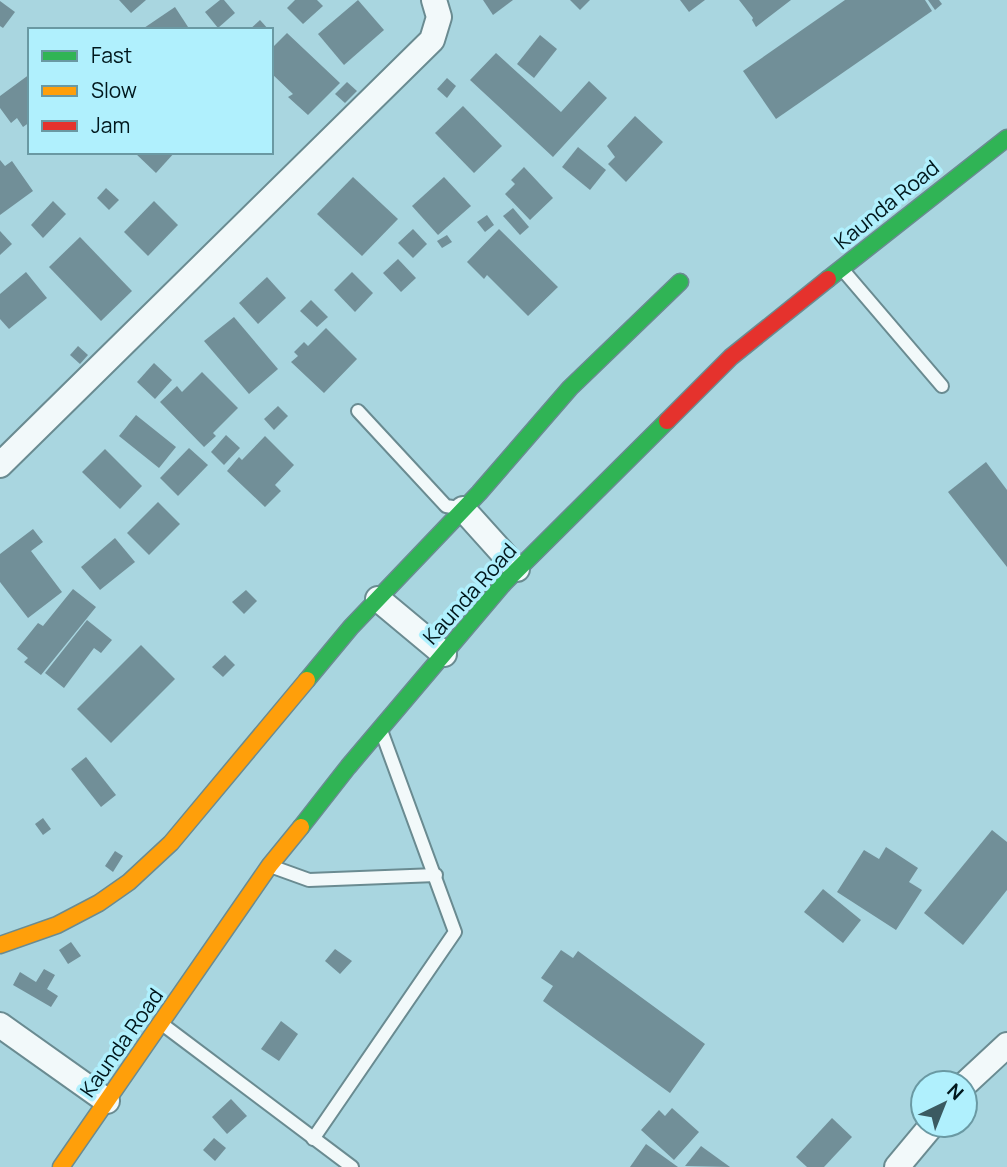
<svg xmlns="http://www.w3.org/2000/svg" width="1007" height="1167" font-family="Manrope,sans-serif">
<rect width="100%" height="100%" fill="#a9d6e0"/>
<g fill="#718f98">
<polygon points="119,0 146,0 131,13"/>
<polygon points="220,0 224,0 235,13 218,28 205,12"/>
<polygon points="295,0 317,0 323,6 303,24 287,8"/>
<polygon points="358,0 384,30 344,65 318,34"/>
<polygon points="483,0 513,0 493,15"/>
<polygon points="570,0 590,0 580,10"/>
<polygon points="680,0 705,0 689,12"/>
<polygon points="739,0 791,0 756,27 752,20 753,18"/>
<polygon points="845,0 925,0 932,11 776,119 743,71"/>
<polygon points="928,0 939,0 942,4 935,10"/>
<polygon points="0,1 15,12 3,28 0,26"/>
<polygon points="175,7 190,30 141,30"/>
<polygon points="260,20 269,30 249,30"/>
<polygon points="287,33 340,83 308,115 288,97 293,94 271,73 271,49"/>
<polygon points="540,35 557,49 534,78 517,64"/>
<polygon points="496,53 561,112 589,81 607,98 553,157 470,80"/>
<polygon points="30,74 30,122 23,127 17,118 11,123 0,108 0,96"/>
<polygon points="447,78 456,86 447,98 437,89"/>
<polygon points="347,82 357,91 345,103 335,94"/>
<polygon points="463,106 502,146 474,173 435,133"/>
<polygon points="635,116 663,142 626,182 608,164 615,157 607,146"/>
<polygon points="578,147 606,170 590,190 562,167"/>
<polygon points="134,152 175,152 156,173"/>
<polygon points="0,160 5,166 12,161 33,191 0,215"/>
<polygon points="524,167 553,198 530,220 505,194 515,184 511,180"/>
<polygon points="353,177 398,219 362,256 317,214"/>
<polygon points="444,177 471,206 438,235 412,206"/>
<polygon points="106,188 119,200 109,210 97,198"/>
<polygon points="53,201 66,214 43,238 31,225"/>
<polygon points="154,201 178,225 148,256 124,232"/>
<polygon points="513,208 529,227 520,235 503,216"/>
<polygon points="487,215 494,225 485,232 477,222"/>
<polygon points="413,229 427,244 413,258 398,243"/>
<polygon points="499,229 558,287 528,316 487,275 484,279 467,262"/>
<polygon points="0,231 12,244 0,255"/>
<polygon points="447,235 452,242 442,248 437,241"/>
<polygon points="80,237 132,291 101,321 49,267"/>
<polygon points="398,259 416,278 401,292 383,273"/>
<polygon points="26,272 47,298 9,329 0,319 0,294"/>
<polygon points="352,272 373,293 355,312 334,290"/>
<polygon points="267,277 286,298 258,324 239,303"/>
<polygon points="311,300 328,317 317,327 300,311"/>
<polygon points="234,317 278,369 249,394 204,341"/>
<polygon points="326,328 357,359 324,393 291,362 298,356 294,352 304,342 308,346"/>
<polygon points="78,346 88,355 80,364 70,355"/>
<polygon points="154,363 172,380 155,399 137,382"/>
<polygon points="202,372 238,408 213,433 216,436 204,447 160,402 177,386 182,392"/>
<polygon points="278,406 288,416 274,430 264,419"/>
<polygon points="136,415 176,447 159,468 119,436"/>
<polygon points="226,435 240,448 224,465 211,452"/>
<polygon points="265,436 294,465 275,485 281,491 265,507 227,471 239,457 242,460"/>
<polygon points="189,448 208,465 178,496 160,478"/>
<polygon points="105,449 142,486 120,509 82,472"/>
<polygon points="986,462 1007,490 1007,567 948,492"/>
<polygon points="158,502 180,524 149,555 127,533"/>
<polygon points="33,529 43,542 31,551 62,592 28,618 0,582 0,554"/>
<polygon points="115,538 135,562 100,590 81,567"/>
<polygon points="73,589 96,607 41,675 24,662 28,658 17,649 38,623 43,626"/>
<polygon points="246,590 257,601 244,614 232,602"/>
<polygon points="87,620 112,640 101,653 94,648 64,688 45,673"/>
<polygon points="141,645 175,679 111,743 77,709"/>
<polygon points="225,655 235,665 223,677 212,667"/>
<polygon points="86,757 116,795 101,807 71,769"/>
<polygon points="43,818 51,829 43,835 35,824"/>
<polygon points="992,830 1007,842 1007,890 963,945 924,913"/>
<polygon points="886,847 918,868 909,882 922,890 896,930 837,892 864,850 879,859"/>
<polygon points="115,851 123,856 113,872 105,866"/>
<polygon points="823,889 861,920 843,943 804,912"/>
<polygon points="71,942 81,956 68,964 59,950"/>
<polygon points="335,949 352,961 340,974 325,961"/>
<polygon points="561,950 573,958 578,951 705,1044 670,1093 543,1001 553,986 541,978"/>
<polygon points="44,969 55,975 47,989 58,996 51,1007 13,985 20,972 36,982"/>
<polygon points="281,1021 298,1034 279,1061 261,1049"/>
<polygon points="231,1099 247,1116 227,1134 212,1117"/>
<polygon points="672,1108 699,1132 674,1160 641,1130 659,1110 665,1116"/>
<polygon points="832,1118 852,1137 824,1167 807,1167 796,1157"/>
<polygon points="214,1138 226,1148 215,1161 203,1150"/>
<polygon points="646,1144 678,1167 630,1167"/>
<polygon points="701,1146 730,1167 685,1166"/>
</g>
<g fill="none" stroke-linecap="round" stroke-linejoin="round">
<defs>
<g id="lane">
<polyline points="842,269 942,386"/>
<polyline points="358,411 446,506 459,508"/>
<polyline points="273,867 309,880 436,875"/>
<polyline points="162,1024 352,1167"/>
<polyline points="313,1139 455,932 382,733"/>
</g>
<g id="street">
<polyline points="0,465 432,40 439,17 434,0"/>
<polyline points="463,509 517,569"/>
<polyline points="378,599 444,654"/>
<polyline points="0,1025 107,1101"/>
<polyline points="965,1084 1007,1045"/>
<polyline points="897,1167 932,1125"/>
</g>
<g id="fast">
<polyline points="828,279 1007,138"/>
<polyline points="307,680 351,627 479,493 570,388 680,282"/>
<polyline points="301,827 348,767 504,583 667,421"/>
</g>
<g id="slow">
<polyline points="0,945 57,925 99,903 129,882 171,843 307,680"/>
<polyline points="61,1167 270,865 301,827"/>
</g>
<polyline id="jam" points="667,421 731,357 828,279"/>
</defs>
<use href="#lane" stroke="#6a8b91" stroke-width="16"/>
<use href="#street" stroke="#6a8b91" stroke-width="28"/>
<use href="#fast" stroke="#6a8b91" stroke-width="19"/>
<use href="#slow" stroke="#6a8b91" stroke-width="19"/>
<use href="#jam" stroke="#6a8b91" stroke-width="19"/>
<use href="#lane" stroke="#f2f9fa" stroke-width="12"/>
<use href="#street" stroke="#f2f9fa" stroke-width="24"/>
<use href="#fast" stroke="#30b455" stroke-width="16"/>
<use href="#slow" stroke="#ff9f0a" stroke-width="16"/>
<use href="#jam" stroke="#e5322d" stroke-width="16"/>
</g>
<g text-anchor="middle" stroke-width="7" stroke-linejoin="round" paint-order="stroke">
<g font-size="21" fill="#00171c" stroke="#b0f0fd">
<text transform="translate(887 205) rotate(-39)" y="7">Kaunda Road</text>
<text transform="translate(470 594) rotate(-48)" y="7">Kaunda Road</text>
<text transform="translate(122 1043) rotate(-55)" y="7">Kaunda Road</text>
</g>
</g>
<rect x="28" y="28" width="245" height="126" fill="#b0f0fd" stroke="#6a99a3" stroke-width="2"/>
<rect x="42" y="51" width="35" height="10" fill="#30b455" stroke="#6a99a3" stroke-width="2"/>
<text x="91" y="63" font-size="21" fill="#00171c">Fast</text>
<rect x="42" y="86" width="35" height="10" fill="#ff9f0a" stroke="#6a99a3" stroke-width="2"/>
<text x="91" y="98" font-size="21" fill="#00171c">Slow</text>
<rect x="42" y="121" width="35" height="10" fill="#e5322d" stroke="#6a99a3" stroke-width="2"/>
<text x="91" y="133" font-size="21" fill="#00171c">Jam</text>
<g transform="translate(944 1104) rotate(43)"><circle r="33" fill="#b0f0fd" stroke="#6a99a3" stroke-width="2"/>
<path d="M0-5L12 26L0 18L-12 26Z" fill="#3b5a61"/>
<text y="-10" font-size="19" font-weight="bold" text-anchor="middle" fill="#00171c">N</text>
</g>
</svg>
